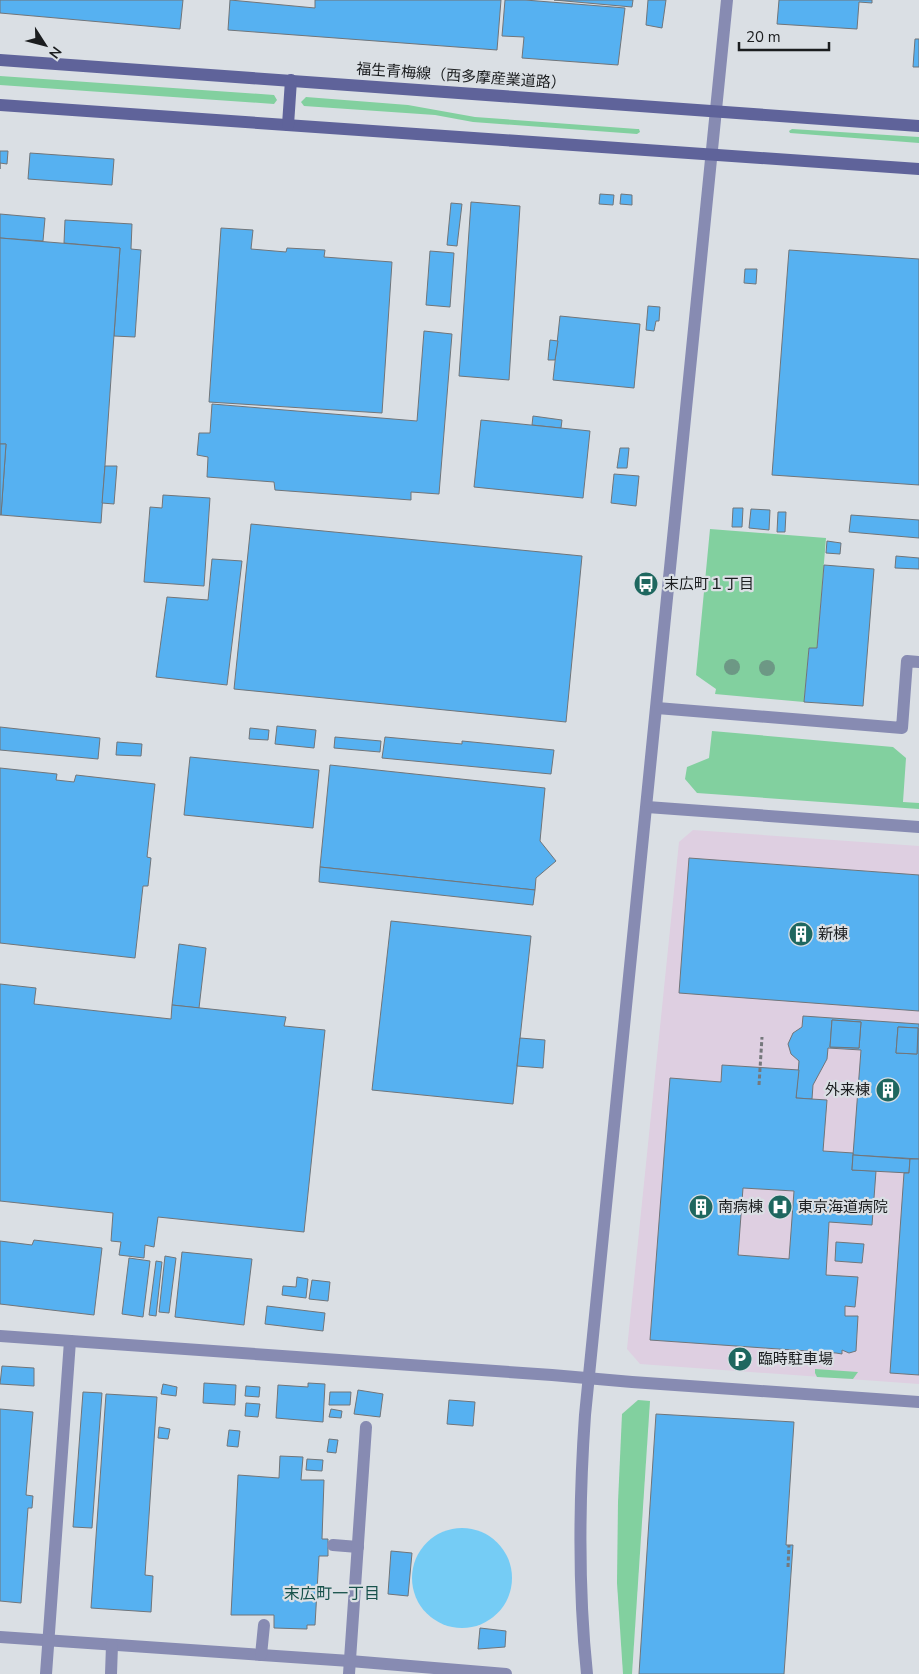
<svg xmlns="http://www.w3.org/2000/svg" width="919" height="1674" font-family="'Nunito Sans','Noto Sans JP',sans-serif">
<rect width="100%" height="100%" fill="#dadfe4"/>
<polygon fill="#decfe1" points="693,830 919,846 919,1384 640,1364 627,1349 679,842"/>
<g fill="#82d09f">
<polygon points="0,76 274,95 277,100 274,104 0,85"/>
<polygon points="306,97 408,105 475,117 637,129 639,129 640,132 637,134 473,122 435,115 304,106 301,102"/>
<polygon points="792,129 919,137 919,143 790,133 789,131"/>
<polygon points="710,529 826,538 817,648 809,648 804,702 715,694 716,689 696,675"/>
<polygon points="712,731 893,747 906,758 903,802 919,803 919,809 697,793 685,779 687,767 709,758"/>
<polygon points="815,1369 858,1372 853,1379 817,1377 815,1373"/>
<polygon points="638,1400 650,1401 632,1674 623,1674 617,1583 618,1502 622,1414"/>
</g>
<circle fill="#75ccf5" cx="462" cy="1578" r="50"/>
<g fill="#56b1f1" stroke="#717579" fill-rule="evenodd">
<polygon points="0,0 183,0 180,29 0,13"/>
<polygon points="230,0 315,8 315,0 501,0 497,50 228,30"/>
<polygon points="505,0 525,0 625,8 618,65 522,58 524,37 502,36"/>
<polygon points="554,0 633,0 632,7"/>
<polygon points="648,0 666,0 662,28 646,25"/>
<polygon points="779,0 872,0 872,3 859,2 857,29 777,24"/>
<polygon points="915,39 919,39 919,67 913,67"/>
<polygon points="0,151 8,151 7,164 0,163 0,169"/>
<polygon points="30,153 114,159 112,185 28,179"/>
<polygon points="600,194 614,195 613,205 599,204"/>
<polygon points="621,194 632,195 632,205 620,204"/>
<polygon points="471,202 520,206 509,380 459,376"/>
<polygon points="451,203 462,204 457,246 447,245"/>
<polygon points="0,214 45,218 43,241 0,238"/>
<polygon points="65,220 132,224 131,249 141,250 135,337 114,336 120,248 64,243"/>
<polygon points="221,228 253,230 251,249 286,252 287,248 325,250 324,257 392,262 382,413 209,402"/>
<polygon points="0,238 120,248 101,523 1,515 6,444 0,444"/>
<polygon points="789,250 919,259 919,485 772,475"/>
<polygon points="430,251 454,253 450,307 426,305"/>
<polygon points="745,269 757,269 756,284 744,283"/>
<polygon points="648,306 660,307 659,321 656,321 654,331 646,330"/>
<polygon points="560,316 640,324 634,388 553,380"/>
<polygon points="424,331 452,334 439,494 411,492 411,500 275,490 274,482 207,477 208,457 197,455 199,433 210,433 212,404 417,421"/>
<polygon points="550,340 558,341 555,360 548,360"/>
<polygon points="533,416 562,420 561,428 532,425"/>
<polygon points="481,420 590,431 583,498 474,487"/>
<polygon points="0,444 6,444 1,515 0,515"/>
<polygon points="620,448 629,448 627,468 617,468"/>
<polygon points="105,466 117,466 114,504 102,503"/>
<polygon points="614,474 639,476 636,506 611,503"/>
<polygon points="163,495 210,498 204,586 144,582 150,507 162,508"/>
<polygon points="733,508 743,508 742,527 732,527"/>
<polygon points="751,509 770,510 769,530 749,528"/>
<polygon points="778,512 786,512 785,532 777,532"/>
<polygon points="851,515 919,520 919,538 849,532"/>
<polygon points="251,524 582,556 566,722 234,689"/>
<polygon points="827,541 841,543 840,554 826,553"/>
<polygon points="896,556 919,558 919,569 895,568"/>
<polygon points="212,559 242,561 227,685 156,677 167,597 208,600"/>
<polygon points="824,565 874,569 863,706 804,702 809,648 817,648"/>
<polygon points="277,726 316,730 314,748 275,744"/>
<polygon points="0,727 100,738 98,759 0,750"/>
<polygon points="250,728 269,730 268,740 249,739"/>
<polygon points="335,737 381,741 380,752 334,748"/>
<polygon points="385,737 462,744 462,741 554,750 551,774 382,758"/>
<polygon points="117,742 142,744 141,756 116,755"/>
<polygon points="190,757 319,770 313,828 184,815"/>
<polygon points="330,765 545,788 540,841 556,861 536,878 535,890 320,867"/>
<polygon points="0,768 57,774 56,780 74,782 76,775 155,784 147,857 151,858 148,886 143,886 135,958 0,943"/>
<polygon points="689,858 919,875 919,1011 679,993"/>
<polygon points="320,867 535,890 533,905 319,882"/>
<polygon points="391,921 531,936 513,1104 372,1090"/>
<polygon points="179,944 206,948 199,1008 172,1005"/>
<polygon points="0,984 36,988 34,1004 171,1019 172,1005 286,1017 284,1026 325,1030 304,1232 158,1217 154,1247 145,1245 144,1258 119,1255 121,1242 111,1241 113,1213 0,1201"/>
<path d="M803,1016L919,1024V1159L853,1155L861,1050L828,1048L827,1059L813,1085L812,1099L796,1098L799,1061L791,1054L788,1044L793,1033L802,1027ZM832,1020L861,1022L859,1048L830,1047ZM898,1027L918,1028L917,1054L896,1053Z"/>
<polygon points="832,1020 861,1022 859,1048 830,1047"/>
<polygon points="898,1027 918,1028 917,1054 896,1053"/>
<polygon points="520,1038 545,1040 543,1068 517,1066"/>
<path d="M722,1065L799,1070L796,1098L827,1100L823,1151L853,1153L852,1170L876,1171L872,1225L829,1222L826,1275L858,1277L855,1307L845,1306V1316H858L856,1351L849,1353L842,1350V1354L836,1353L650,1340L670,1078L721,1082ZM743,1188L794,1191L789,1259L738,1255Z"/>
<polygon points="853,1155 910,1159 909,1173 852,1170"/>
<polygon points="910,1159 919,1159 919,1375 890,1373 904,1173 909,1173"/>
<polygon points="34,1240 102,1248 94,1315 0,1304 0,1241 32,1245"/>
<polygon points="836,1242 864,1244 862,1263 835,1261"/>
<polygon points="182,1252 252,1259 244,1325 175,1317"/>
<polygon points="165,1256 176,1258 169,1313 159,1312"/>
<polygon points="129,1258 150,1261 143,1317 122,1314"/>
<polygon points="156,1261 162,1262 156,1316 149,1315"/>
<polygon points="297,1277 308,1279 306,1298 282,1295 283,1286 296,1287"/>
<polygon points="312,1280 330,1282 328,1301 309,1299"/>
<polygon points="267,1306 325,1313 323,1331 265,1324"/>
<polygon points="2,1366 34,1368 34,1386 0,1384"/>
<polygon points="204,1383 236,1385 235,1405 203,1403"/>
<polygon points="308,1383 325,1384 323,1422 276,1418 278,1385 308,1387"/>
<polygon points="163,1384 177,1387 176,1396 161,1394"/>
<polygon points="246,1386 260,1387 259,1397 245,1396"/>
<polygon points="358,1390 383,1394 380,1417 354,1414"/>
<polygon points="83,1392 102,1393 92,1528 73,1527"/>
<polygon points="330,1392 351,1392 350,1405 329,1405"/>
<polygon points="106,1394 157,1397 145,1575 153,1576 151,1612 91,1608"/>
<polygon points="449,1400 475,1402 473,1426 447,1424"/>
<polygon points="246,1403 260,1404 258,1417 245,1416"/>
<polygon points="0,1409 33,1412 26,1495 33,1496 32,1508 28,1508 21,1603 0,1601"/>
<polygon points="331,1409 342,1411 341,1418 329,1417"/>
<polygon points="656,1414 794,1422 786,1545 793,1545 784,1674 639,1674"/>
<polygon points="159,1427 170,1429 168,1439 158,1438"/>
<polygon points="229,1430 240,1431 238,1447 227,1446"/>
<polygon points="329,1439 338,1440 336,1453 327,1452"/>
<polygon points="280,1456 303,1457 301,1480 324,1480 322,1539 328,1539 328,1556 319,1556 315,1625 307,1625 307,1629 274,1628 274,1615 231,1615 238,1475 279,1478"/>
<polygon points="307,1459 323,1460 322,1471 306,1470"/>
<polygon points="391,1551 412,1553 408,1596 388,1594"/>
<polygon points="480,1628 506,1631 505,1647 478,1649"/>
</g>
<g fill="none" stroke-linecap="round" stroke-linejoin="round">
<g stroke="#75787c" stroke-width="3" stroke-dasharray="4 2.5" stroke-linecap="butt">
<polyline points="759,1085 762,1037"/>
<polyline points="788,1567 789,1545"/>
</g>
<g stroke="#878bb2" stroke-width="12">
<polyline points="657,708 902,728 907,661 919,662"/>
<polyline points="333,1545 358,1547"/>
<polyline points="0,1637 350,1661 506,1674"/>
<polyline points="261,1655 264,1625"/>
<polyline points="46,1674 70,1341"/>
<polyline points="111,1674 112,1645"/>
<polyline points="349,1674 366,1427"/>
</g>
<g stroke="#878bb2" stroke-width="12">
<polyline points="647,807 919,827"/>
<polyline points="0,1336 552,1375 632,1382 919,1402"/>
</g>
<path stroke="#878bb2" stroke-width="12" d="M587,1674C578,1588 579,1501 585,1415L727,0"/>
<g stroke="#5f639a" stroke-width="12">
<polyline points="0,60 919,126"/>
<polyline points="0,105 919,169"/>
<polyline points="288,125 291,80"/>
</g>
</g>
<g fill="#6d9885">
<circle cx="732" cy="667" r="8"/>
<circle cx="767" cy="668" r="8"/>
</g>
<defs>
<symbol id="bus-disc" viewBox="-11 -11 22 22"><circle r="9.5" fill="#1e675f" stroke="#dadfe4"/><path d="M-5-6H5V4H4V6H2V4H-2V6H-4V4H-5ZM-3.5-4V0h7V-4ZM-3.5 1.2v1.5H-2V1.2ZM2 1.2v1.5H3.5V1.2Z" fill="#fff"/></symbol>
<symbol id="building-disc" viewBox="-11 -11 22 22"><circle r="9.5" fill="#1e675f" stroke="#dadfe4"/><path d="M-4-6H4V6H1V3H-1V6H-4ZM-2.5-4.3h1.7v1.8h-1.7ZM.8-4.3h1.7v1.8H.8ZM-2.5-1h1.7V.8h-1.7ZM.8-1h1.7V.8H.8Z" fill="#fff"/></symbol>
<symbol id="hospital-disc" viewBox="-11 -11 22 22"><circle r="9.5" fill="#1e675f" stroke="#dadfe4"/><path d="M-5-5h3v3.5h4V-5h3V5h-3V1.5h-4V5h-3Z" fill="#fff"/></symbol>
<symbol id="parking-disc" viewBox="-11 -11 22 22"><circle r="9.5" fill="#1e675f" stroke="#dadfe4"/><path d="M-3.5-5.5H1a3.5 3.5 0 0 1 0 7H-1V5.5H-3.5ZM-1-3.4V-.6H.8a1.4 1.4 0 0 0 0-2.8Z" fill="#fff"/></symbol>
</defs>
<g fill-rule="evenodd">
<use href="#bus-disc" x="632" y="570" width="28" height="28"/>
<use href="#building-disc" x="787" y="920" width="28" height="28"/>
<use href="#building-disc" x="874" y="1076" width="28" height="28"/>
<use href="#building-disc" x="687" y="1193" width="28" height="28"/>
<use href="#hospital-disc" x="766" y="1193" width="28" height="28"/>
<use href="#parking-disc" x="726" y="1345" width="28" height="28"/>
</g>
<g text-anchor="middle" stroke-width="4.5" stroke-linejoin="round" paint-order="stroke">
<g font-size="15" fill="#1b1d1f" stroke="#dadfe4">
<text transform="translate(461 76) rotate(4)" y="5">福生青梅線（西多摩産業道路）</text>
</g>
<g font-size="15" fill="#1b1d1f" stroke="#dadfe4" text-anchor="start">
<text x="664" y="589">末広町１丁目</text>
<text x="818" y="939">新棟</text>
<text x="870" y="1095" text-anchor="end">外来棟</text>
<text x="718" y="1212">南病棟</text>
<text x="798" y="1212">東京海道病院</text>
<text x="758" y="1364">臨時駐車場</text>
</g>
<g font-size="16" fill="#18524b" stroke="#dadfe4">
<text x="332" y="1599">末広町一丁目</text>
</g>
</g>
<g transform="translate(45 45) rotate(126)" stroke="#dadfe4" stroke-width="4" paint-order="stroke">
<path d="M0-4L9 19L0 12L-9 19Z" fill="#1b1d1f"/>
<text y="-8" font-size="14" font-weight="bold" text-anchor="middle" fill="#1b1d1f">N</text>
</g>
<path d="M739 42v8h90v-8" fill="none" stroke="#1b1d1f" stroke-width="2.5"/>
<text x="746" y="42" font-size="15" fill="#1b1d1f" stroke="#dadfe4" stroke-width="4" paint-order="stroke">20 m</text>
</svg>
